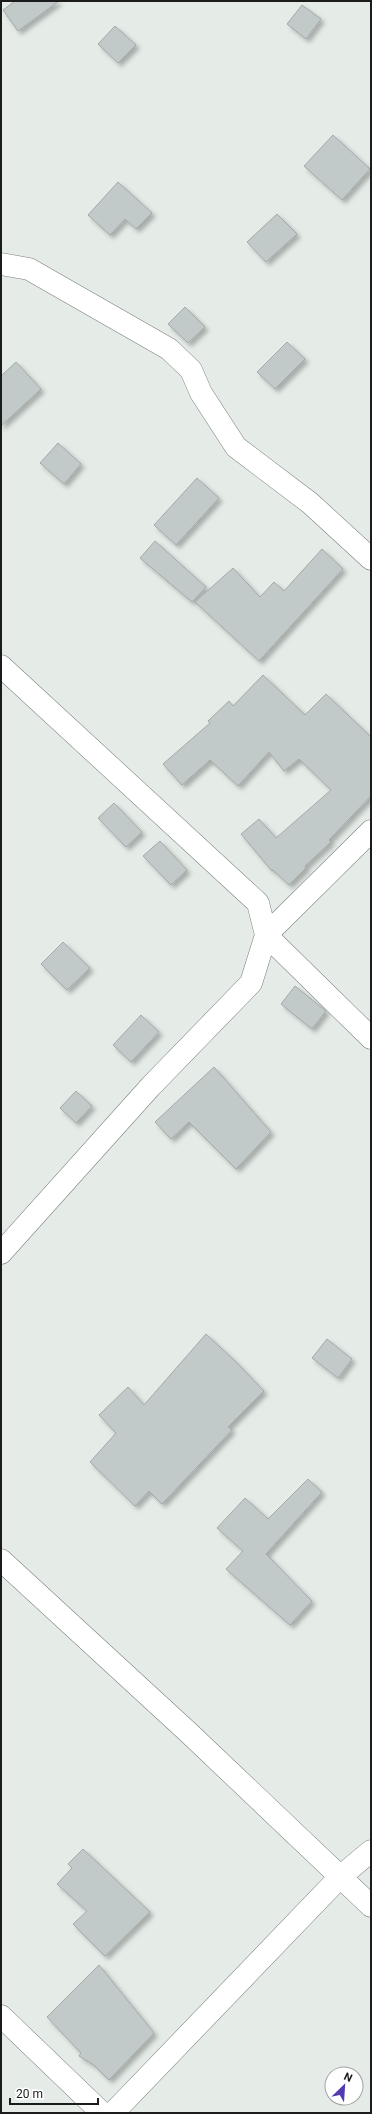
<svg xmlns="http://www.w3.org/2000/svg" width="372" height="2114" font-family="Roboto,sans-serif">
<defs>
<filter id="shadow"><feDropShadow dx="3.5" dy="3.5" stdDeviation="2" flood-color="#0004"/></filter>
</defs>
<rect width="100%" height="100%" fill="#e5ece8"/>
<g fill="#c2cac9" stroke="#a2a9a9" filter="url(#shadow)">
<polygon points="15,1 59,1 18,31 3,10"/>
<polygon points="302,5 321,19 306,39 287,24"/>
<polygon points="115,26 136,45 118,63 98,44"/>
<polygon points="333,135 370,169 342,200 304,166"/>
<polygon points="118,182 152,213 136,229 125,219 110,235 88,215"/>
<polygon points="277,214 297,234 266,262 247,242"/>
<polygon points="185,307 205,327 188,343 168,324"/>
<polygon points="287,342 305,359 275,389 257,372"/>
<polygon points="16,362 41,389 1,426 1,376"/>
<polygon points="58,443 81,464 64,484 40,463"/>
<polygon points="197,478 219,498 176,545 154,525"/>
<polygon points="155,541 206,587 192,602 140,558"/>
<polygon points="322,549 343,569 259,661 195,602 233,568 260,597 274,582 284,591"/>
<polygon points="263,675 305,715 326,694 371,737 371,796 329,840 331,842 305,866 306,868 289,885 273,870 272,871 241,834 259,819 276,838 331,790 299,759 284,771 269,752 238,786 210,760 182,785 163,764 210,723 208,721 229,701 233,706"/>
<polygon points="114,803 142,832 126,847 98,818"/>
<polygon points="160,841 187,870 171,885 143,856"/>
<polygon points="63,942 90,968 67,990 41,964"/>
<polygon points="295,986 326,1011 312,1029 281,1004"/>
<polygon points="141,1015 159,1032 131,1062 113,1045"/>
<polygon points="214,1067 271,1132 236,1169 189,1122 171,1139 155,1122"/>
<polygon points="76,1091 92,1106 76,1123 60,1108"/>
<polygon points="206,1334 235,1361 264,1391 228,1427 232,1430 162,1504 149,1491 135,1506 90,1462 116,1433 99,1415 128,1387 144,1405"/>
<polygon points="327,1339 352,1359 338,1378 312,1358"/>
<polygon points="308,1479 322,1492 266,1554 312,1601 290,1625 226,1569 243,1551 217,1528 245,1498 268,1519"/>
<polygon points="83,1849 150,1912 105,1956 73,1924 87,1911 57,1884 72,1868 68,1864"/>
<polygon points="99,1965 154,2033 109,2080 94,2065 79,2056 81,2053 47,2017"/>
</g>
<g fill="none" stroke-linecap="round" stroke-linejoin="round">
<defs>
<g id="minor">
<polyline points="1,264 29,269 169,349 191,370 201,393 236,447 310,503 371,559"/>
<polyline points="1,666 258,903 266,935 251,983 151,1086 1,1253"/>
<polyline points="371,831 266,935 371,1038"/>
<polyline points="1,1560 189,1733 371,1906"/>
<polyline points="1,2016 102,2113"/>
<polyline points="113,2113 340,1877 371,1851"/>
</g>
</defs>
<use href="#minor" stroke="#797f7c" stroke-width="23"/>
<use href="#minor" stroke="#fff" stroke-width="22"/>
</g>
<rect width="372" height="2114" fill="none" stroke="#191c1b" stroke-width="4"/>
<g transform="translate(344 2086) rotate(25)"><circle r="19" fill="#ffffff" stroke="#a3a4a4"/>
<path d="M0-3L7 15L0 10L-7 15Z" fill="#543bb2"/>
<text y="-6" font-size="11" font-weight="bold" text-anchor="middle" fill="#191c1b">N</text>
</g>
<path d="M10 2098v6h88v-6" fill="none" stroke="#191c1b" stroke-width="2"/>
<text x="16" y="2098" font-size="12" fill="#191c1b" stroke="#ffffff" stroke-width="3" paint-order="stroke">20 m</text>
</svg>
